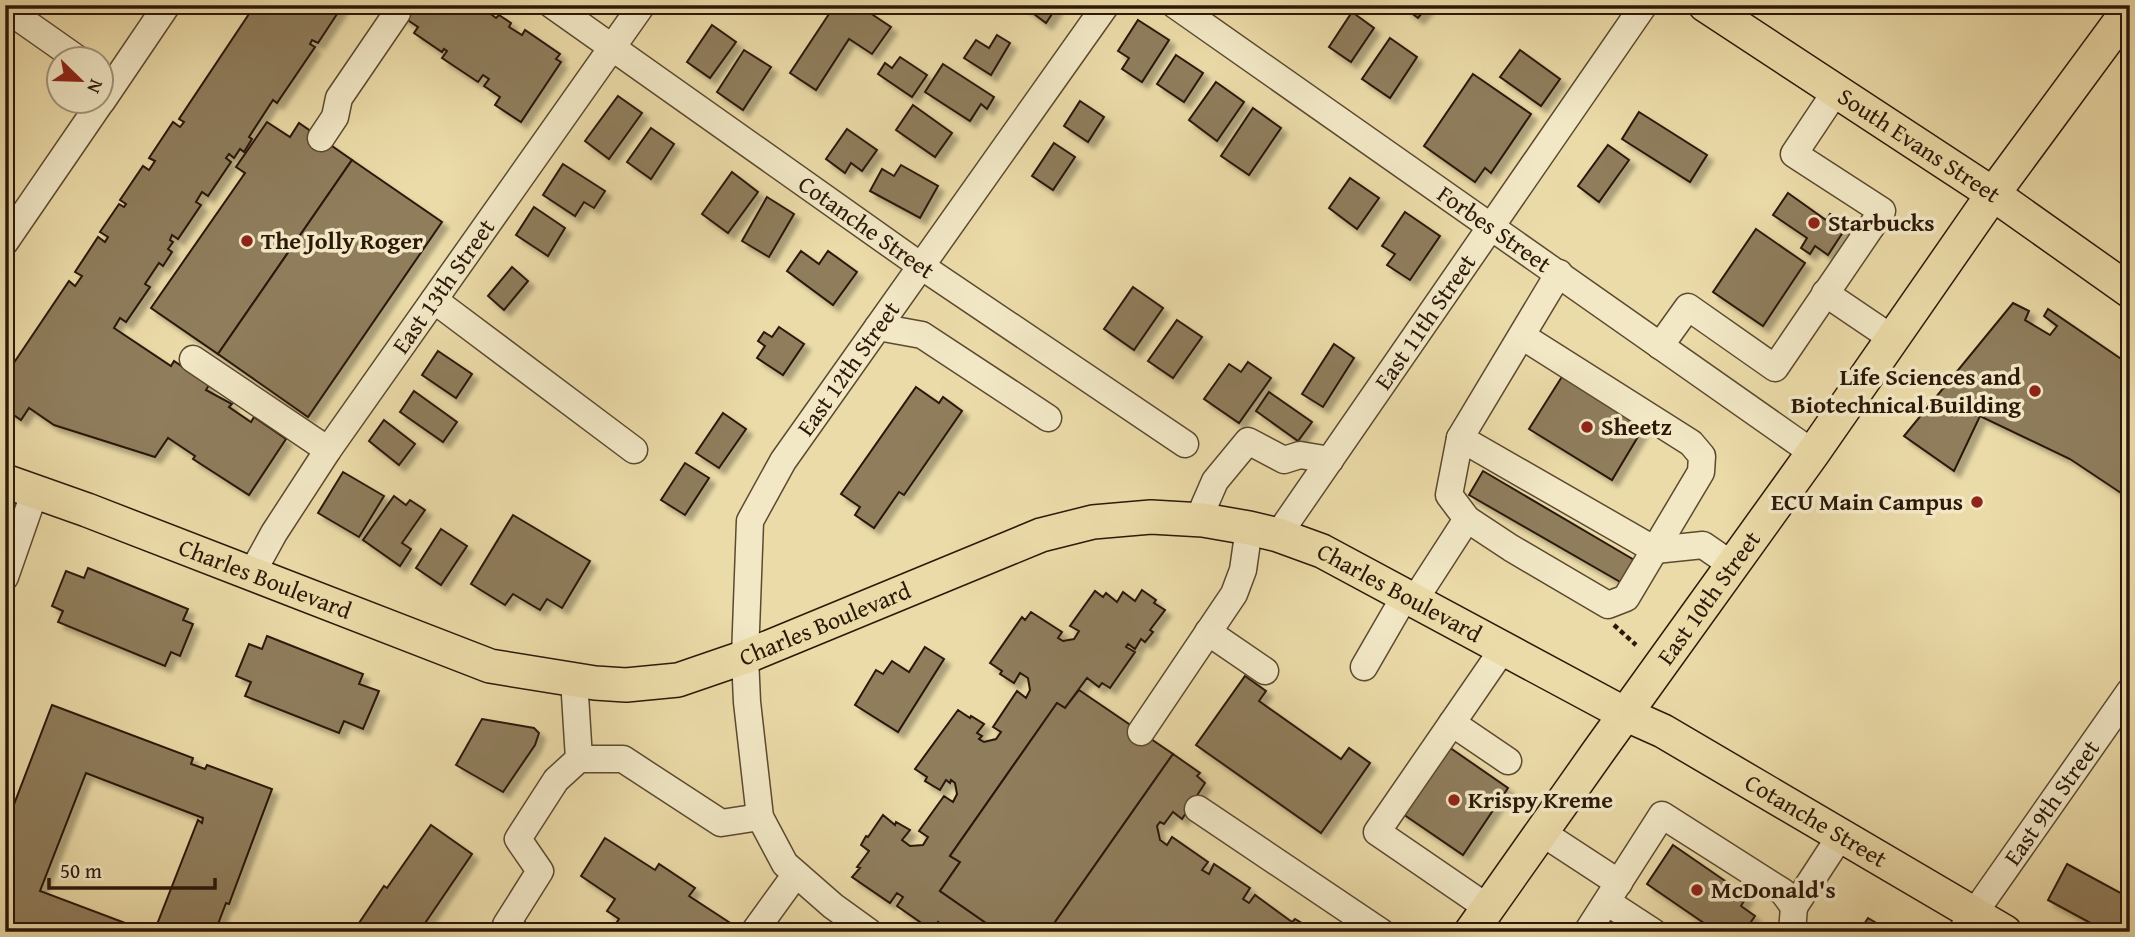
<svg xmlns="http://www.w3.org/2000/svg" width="2135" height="937" font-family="'Gentium Book Plus',serif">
<defs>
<filter id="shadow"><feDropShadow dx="6" dy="6" stdDeviation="2" flood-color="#0004"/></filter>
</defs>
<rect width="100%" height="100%" fill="#ebdba8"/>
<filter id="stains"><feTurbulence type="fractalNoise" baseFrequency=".00286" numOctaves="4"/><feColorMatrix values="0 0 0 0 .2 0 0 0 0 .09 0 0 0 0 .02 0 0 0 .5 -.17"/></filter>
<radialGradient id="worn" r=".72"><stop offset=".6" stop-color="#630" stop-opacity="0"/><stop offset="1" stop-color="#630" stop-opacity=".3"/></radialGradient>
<g fill="#8f7d5c" stroke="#2c1809" stroke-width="2" filter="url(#shadow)">
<polygon points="255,5 337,5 341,8 318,43 312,40 310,44 315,47 277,103 273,100 249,137 252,139 244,152 240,149 234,158 229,154 226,158 231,162 208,196 202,192 196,202 201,205 178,239 172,235 170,240 173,242 168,249 172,252 163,266 159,263 145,284 150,287 126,322 120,318 114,328 171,366 174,361 209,385 206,390 232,404 229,407 251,422 254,417 286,439 249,495 193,459 195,456 168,438 155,457 54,425 29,408 21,420 5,409 5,376 69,281 75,286 82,276 75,272 98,237 105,242 108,237 100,232 119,204 124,207 126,204 120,200 143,166 149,170 155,161 149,158 173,122 180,127 184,122 179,119"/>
<polygon points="385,5 486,5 484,9 496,18 499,15 511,23 509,27 522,35 525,30 560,54 556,59 561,62 521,122 495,105 500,97 484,86 489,79 483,75 478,82 442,58 447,51 444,49 442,52 414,33 418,27"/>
<polygon points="835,5 858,5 891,27 872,54 849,39 816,90 790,73"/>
<polygon points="1022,5 1058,5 1046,23"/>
<polygon points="1409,5 1429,5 1418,18 1406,9"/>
<polygon points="1352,12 1374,28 1351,62 1329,47"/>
<polygon points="1138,20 1169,40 1142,82 1122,69 1129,58 1118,51"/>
<polygon points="712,25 736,42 710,78 687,62"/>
<polygon points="997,35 1010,43 991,75 964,58 976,40 989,48"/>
<polygon points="1390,38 1417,57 1390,98 1362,79"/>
<polygon points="744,50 771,67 743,110 717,92"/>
<polygon points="1520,50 1560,79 1541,106 1500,77"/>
<polygon points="1176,55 1203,73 1184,102 1157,84"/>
<polygon points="900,57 927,75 912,97 878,74 885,63 892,68"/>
<polygon points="943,64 994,97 987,109 981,104 970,121 925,92"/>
<polygon points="1473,74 1531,114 1491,173 1485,168 1475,182 1424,146"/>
<polygon points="1216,82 1244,102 1217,141 1189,120"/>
<polygon points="618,96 642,113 609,159 585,141"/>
<polygon points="1080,101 1104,117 1088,142 1064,126"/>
<polygon points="913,105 952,133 935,157 896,130"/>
<polygon points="1253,108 1281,128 1249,175 1221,156"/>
<polygon points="1639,112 1707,155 1690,182 1622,139"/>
<polygon points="267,122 290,137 299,123 352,160 218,354 151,308 245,173 236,167"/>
<polygon points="651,128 674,144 651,179 627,162"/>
<polygon points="847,129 877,150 862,171 851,163 845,173 826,159"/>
<polygon points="1054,143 1075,157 1053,190 1032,176"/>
<polygon points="1608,145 1629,160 1599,202 1578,186"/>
<polygon points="352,160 442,222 308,417 218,354"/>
<polygon points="563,164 605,191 594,208 584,202 575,216 543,195"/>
<polygon points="901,165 938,186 920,218 870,191 882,169 894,176"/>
<polygon points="732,172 758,192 728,233 702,214"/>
<polygon points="1350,178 1379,198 1357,229 1329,208"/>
<polygon points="1788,193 1826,220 1830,214 1847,226 1828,255 1815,246 1810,254 1801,248 1807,238 1773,215"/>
<polygon points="767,197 794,214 769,257 742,241"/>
<polygon points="534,207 565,228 548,256 516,235"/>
<polygon points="1405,212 1440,236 1410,280 1387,265 1395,254 1382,246"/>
<polygon points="1756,229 1805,263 1763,326 1713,292"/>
<polygon points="801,251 819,264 828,251 857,272 833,305 787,271"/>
<polygon points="512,267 528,281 504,310 488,296"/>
<polygon points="1133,287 1163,308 1134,350 1104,329"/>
<polygon points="2013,303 2029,311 2025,320 2050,335 2057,326 2044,316 2048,309 2130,365 2130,499 2070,459 1980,416 1954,471 1904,436"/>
<polygon points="1177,320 1202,337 1173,378 1148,361"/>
<polygon points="779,327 804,344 783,375 757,358 765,346 758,341 764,332 772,337"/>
<polygon points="1334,344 1354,358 1323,407 1302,394"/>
<polygon points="438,351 472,374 456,398 422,375"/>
<polygon points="1248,362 1271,378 1239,423 1204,399 1229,364 1241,372"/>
<polygon points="1563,375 1645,425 1612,480 1529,429"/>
<polygon points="916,387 939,403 943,397 962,411 904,495 899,492 874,528 855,515 860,507 841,494"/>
<polygon points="414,391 457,422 443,442 400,412"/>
<polygon points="1269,392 1312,422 1298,441 1256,411"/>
<polygon points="723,413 746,429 719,468 696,453"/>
<polygon points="384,420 415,444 399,465 369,441"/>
<polygon points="685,463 709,478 685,515 661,500"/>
<polygon points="1483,471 1636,561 1622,583 1469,495"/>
<polygon points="343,472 384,496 359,537 318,513"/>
<polygon points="394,496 406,505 410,500 425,510 402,543 411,549 400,566 363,540"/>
<polygon points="513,515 590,561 562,608 547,599 540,610 513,594 505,605 471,584"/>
<polygon points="441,529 467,546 441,585 416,568"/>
<polygon points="88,568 188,609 183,620 193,624 180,656 171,652 165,666 58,622 63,611 52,606 66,571 84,578"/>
<polygon points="1142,590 1156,600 1154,603 1165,610 1150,630 1153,632 1145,642 1141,639 1135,649 1128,644 1126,647 1135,652 1110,688 1102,683 1099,687 1087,678 1065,708 1057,703 950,856 960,862 940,891 999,932 941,932 944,926 938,922 933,931 897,906 903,897 897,893 890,903 852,877 860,868 857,867 869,851 861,845 866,836 868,837 883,815 895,825 896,822 910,830 902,840 910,846 923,845 928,837 919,831 944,796 953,802 957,794 955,783 951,780 950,783 946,780 940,790 925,781 927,777 915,769 958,710 970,718 971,716 984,724 977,733 982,736 979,739 984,742 996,739 1001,732 993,727 1017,691 1026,698 1030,690 1028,678 1020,673 1014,683 1000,674 1002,671 990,663 1022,617 1025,620 1031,612 1062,632 1058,638 1063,641 1074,639 1079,631 1070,626 1095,591 1103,597 1106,593 1117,602 1123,592 1135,601"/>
<polygon points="267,636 363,674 359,684 379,691 363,729 344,721 339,733 245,696 251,682 236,676 249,644 262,649"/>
<polygon points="925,647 944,659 898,732 855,705 876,670 883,674 892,661 909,672"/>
<polygon points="1245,676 1266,691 1259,701 1341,759 1349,748 1370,763 1321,833 1196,745"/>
<polygon points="1079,690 1173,754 1048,932 999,932 940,891 960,862 950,856 1057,703 1065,708"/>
<polygon points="52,705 193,758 191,764 205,769 207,765 272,789 229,904 226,903 215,932 154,932 198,820 202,823 203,818 86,773 40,891 149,932 5,932 5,828"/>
<polygon points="482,719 534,728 539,733 535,745 503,792 456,765"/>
<polygon points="1446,745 1508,788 1463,855 1400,812"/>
<polygon points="1173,754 1200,773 1197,776 1205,783 1182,819 1173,812 1164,824 1160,822 1157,826 1160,840 1167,845 1172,837 1208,862 1202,870 1209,874 1214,864 1250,888 1243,899 1249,903 1255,895 1292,922 1295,919 1312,929 1310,932 1048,932"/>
<polygon points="431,825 472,854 419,932 353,932 384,886 387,888"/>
<polygon points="605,838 655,870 659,864 695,888 689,896 738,928 736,932 610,932 619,919 607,911 615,899 581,876"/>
<polygon points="1673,845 1747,896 1741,906 1755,916 1744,932 1717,932 1647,884"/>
<polygon points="2067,864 2130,898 2130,932 2107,932 2048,900"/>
<polygon points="1868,918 1888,930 1887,932 1859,932"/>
</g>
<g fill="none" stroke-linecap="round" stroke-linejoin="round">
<defs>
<g id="minor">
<path id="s1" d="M552,5L921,266L1185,444"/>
<path id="s2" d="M1175,5L1813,453"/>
<polyline points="5,8 79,60"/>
<polyline points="102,101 167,5"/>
<polyline points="321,138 335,117 339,98 397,13"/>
<polyline points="5,242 101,102"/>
<polyline points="1825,293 1893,339"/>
<polyline points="434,300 634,450"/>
<polyline points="878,327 922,335 1048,418"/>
<polyline points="1660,346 1688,307 1775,368 1882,211 1794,154 1836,91"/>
<polyline points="193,359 328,450"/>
<polyline points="1460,438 1655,550 1703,545 1732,565"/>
<polyline points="1467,519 1511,548 1608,605 1626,598 1701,472 1702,456 1691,443 1522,336"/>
<polyline points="1198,520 1215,481 1248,441 1284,460 1300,455 1330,460"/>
<path id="s3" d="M1278,535L1644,5"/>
<path id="s4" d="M252,573L274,533L328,450L642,5"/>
<polyline points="5,577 35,491"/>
<polyline points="1414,601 1467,519 1449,495 1460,438 1559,273"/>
<polyline points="1208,632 1265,671"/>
<polyline points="1364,667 1405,596"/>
<polyline points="574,679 579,759"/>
<polyline points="1452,723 1508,761"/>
<polyline points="1141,732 1234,594 1243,570 1249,528"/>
<polyline points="1198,809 1381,932"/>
<polyline points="1541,832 1619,883"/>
<polyline points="1607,902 1653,932"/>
<polyline points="1794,907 1841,835"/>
<polyline points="1488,908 1377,832 1503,649"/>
<polyline points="516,932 506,925 540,871 518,839 556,780 579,759 623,759 721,823 760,817"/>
<polyline points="754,932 796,874"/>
<path id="s5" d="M869,932L833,906L785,864L760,817L747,702L745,657L750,521L783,461L1106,5"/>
<polyline points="1587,932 1662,815 1783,892 1794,907 1792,932"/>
<path id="s6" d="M1961,932L2130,691"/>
</g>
<g id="major">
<path id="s7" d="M1705,5L1993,194L2130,291"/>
<path id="s8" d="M5,481L87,510L490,666L595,683L626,685L678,680L745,657L1041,535L1093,522L1151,517L1203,520L1249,528L1278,535L1322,551L1625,714L1663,731L2005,932"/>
<path id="s9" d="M1471,932L1598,752L1813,453L1993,194L2130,8"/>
</g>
</defs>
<use href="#minor" stroke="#5c4931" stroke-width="29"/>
<use href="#major" stroke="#2c1809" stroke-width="36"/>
<polyline stroke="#2c1809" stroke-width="4.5" stroke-dasharray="5 3.5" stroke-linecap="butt" points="1614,625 1636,645"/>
<use href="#minor" stroke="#f2e8c6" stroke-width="26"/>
<use href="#major" stroke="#ebdba8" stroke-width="33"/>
</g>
<g fill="#8f2418" stroke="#f2e8c6" stroke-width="2.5">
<circle cx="1814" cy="223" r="7"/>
<circle cx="247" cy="241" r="7"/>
<circle cx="2035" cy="391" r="7"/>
<circle cx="1587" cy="427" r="7"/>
<circle cx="1977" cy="502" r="7"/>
<circle cx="1454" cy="800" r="7"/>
<circle cx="1697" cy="890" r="7"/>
</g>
<g text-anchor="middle" stroke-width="7" stroke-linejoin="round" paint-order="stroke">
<g font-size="24" fill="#2c1809" stroke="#f2e8c6">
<text dy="8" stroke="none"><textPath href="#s7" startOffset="256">South Evans Street</textPath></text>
<text dy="8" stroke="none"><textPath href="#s1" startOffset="385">Cotanche Street</textPath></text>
<text dy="8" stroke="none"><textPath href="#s2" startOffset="390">Forbes Street</textPath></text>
<text dy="8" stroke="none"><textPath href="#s4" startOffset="345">East 13th Street</textPath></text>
<text dy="8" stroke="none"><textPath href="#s3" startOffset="259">East 11th Street</textPath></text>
<text dy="8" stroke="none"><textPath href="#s5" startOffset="640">East 12th Street</textPath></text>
<text dy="8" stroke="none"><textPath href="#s8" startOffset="278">Charles Boulevard</textPath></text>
<text dy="8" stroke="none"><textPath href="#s8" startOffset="1475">Charles Boulevard</textPath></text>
<text dy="8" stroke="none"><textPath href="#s9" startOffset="410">East 10th Street</textPath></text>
<text dy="8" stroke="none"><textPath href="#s8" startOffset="866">Charles Boulevard</textPath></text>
<text dy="8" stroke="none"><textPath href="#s6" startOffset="158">East 9th Street</textPath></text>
<text dy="8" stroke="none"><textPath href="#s8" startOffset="1950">Cotanche Street</textPath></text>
</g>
<g font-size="24" font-weight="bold" fill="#2c1809" stroke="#f2e8c6" text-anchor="start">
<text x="1828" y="231">Starbucks</text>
<text x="261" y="249">The Jolly Roger</text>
<text x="2021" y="385" text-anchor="end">Life Sciences and<tspan x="2021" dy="28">Biotechnical Building</tspan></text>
<text x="1601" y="435">Sheetz</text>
<text x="1963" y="510" text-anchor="end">ECU Main Campus</text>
<text x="1468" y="808">Krispy Kreme</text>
<text x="1711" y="898">McDonald's</text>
</g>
</g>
<rect width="2135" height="937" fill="none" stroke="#ebdba8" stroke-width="28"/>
<rect x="7" y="7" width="2121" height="923" fill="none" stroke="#2c1809" stroke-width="3.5"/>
<rect x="14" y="14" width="2107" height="909" fill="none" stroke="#2c1809" stroke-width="2"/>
<g transform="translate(80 80) rotate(113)"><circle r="33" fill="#f2e8c6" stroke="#a3957a" stroke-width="2"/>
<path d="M0-5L12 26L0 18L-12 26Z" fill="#8f2418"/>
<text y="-10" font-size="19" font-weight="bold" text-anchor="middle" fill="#2c1809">N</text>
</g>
<path d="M49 878v10h166v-10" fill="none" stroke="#2c1809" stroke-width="3.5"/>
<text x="60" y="878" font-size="21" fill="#2c1809" stroke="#f2e8c6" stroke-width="5" paint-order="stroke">50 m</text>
<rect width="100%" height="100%" filter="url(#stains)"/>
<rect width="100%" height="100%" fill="url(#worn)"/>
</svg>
